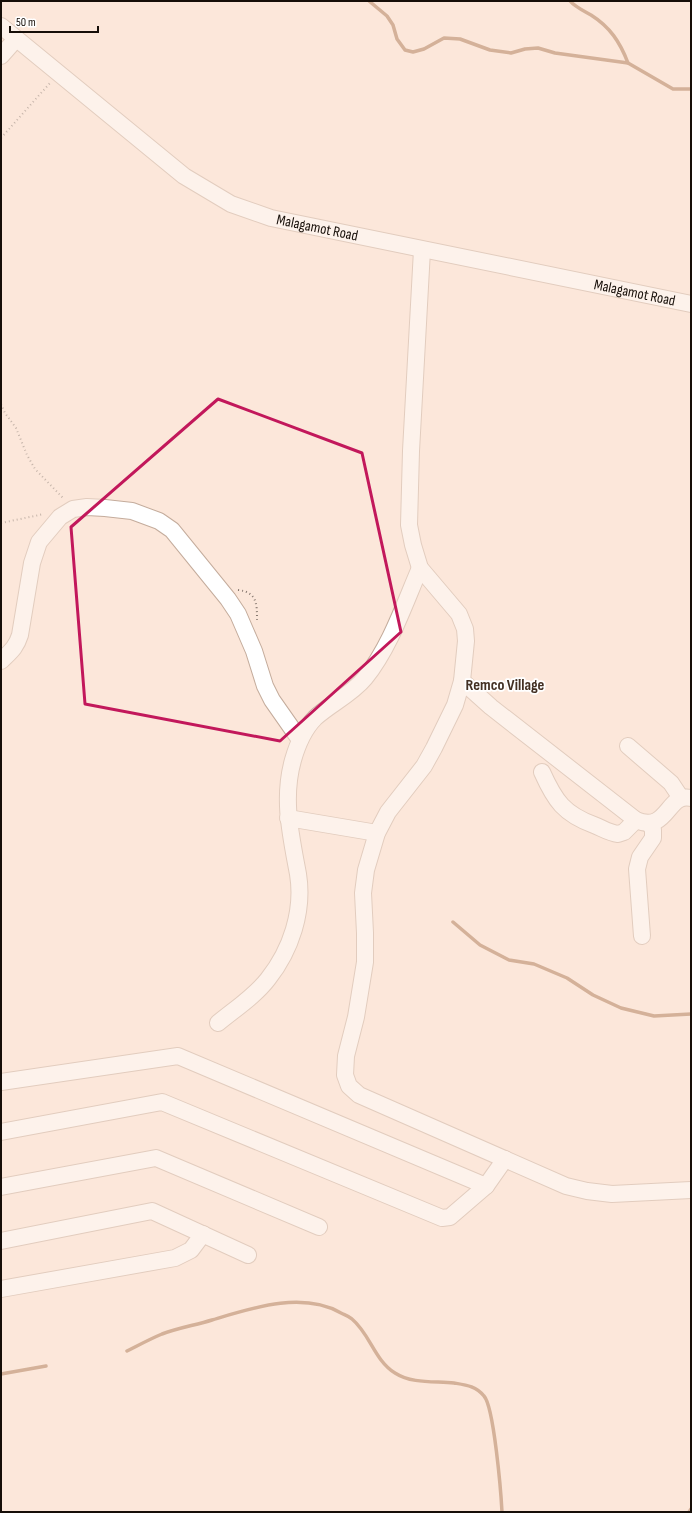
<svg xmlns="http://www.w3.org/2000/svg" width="692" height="1513" font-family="'Sofia Sans Condensed',sans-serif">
<rect width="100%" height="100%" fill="#fce7da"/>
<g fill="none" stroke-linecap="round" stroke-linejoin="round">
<g stroke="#a56f49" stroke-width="3.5">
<polyline points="369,1 387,16 393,25 397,39 405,50 413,52 424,49 444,38 460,39 490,50 511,53 525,49 538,48 555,53 628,63 673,89 691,89"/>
<path d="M570,1C575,7 584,11 591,15C610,27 620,42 628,63"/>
<polyline points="453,922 480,945 509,960 534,964 567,978 593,995 621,1008 654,1016 691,1014"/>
<path d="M127,1351C139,1345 150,1339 162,1334C178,1328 196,1325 212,1320C252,1308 302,1291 341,1313C345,1315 349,1316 352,1319C370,1334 375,1361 395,1373C412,1384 435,1381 454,1383C466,1385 476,1386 484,1396C494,1407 501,1493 502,1512"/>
<polyline points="1,1374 46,1366"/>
<polyline points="689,1512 691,1509"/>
</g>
<defs>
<g id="minor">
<path id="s1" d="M1,26L184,176L231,204L271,218L691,304"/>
<polyline points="1,56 16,39"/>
<polyline points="422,250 411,451 409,525 413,545 420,568 459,614 465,629 466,641 462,681 455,705 434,748 424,766 388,812 377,833 366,870 363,893 365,933 365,962 356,1017 346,1056 345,1075 349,1086 359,1095 566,1186 587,1191 612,1194 691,1190"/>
<path d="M1,661C10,652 16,648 20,635L32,563L39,542L60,517L73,509L87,507L105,508L132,511L159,521L172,530L228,599L238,614L254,651L265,686L272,700L300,740"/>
<path d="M462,681L491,707L636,820C668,834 667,792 691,798"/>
<polyline points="628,746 671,783 681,798"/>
<path d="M542,772C555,801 564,814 594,825C602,828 609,833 618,834L624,832L636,820"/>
<polyline points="288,818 377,833"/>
<polyline points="642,936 637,869 640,857 653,838 653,830 650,824"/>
<path d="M218,1023C235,1009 255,996 268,979C291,950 304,911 298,874C291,836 282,799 293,760C297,746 304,729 315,718C330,704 351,695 365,678C390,647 404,605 420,568"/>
<polyline points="1,1082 178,1056 486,1186 505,1159"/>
<polyline points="1,1132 162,1102 442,1218 450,1217 486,1186"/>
<polyline points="1,1187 156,1158 319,1227"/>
<polyline points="1,1241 152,1211 248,1255"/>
<polyline points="1,1289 175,1258 191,1250 203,1234"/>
</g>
</defs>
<use href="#minor" stroke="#c4ac9c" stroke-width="18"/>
<g stroke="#877970" stroke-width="2" stroke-dasharray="1 3" stroke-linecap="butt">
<polyline points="1,138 50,83"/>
<polyline points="1,404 5,413 16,428 27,455 35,469 64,499"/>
<polyline points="1,523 44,514"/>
<path d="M238,590C257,592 257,604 257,620"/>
</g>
<use href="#minor" stroke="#fff" stroke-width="16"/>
</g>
<path d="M0 0H692V1513H0ZM218,399L362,453L401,632L280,741L85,704L71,527Z" fill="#fce7da" fill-opacity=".55" fill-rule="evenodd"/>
<path fill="none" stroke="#c2185b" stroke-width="3" stroke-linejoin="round" d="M218,399L362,453L401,632L280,741L85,704L71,527Z"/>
<g text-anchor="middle" stroke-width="3.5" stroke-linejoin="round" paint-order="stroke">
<g font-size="15" fill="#160e08" stroke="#fff">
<text dy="5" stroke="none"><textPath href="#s1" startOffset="381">Malagamot Road</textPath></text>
<text dy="5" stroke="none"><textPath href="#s1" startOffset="705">Malagamot Road</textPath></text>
</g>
<g font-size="16" font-weight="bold" fill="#433023" stroke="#fff">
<text x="505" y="690">Remco Village</text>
</g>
</g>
<rect width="692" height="1513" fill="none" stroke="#160e08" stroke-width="4"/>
<path d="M10 26v6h88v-6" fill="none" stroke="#160e08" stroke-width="2"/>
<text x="16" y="26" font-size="12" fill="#160e08" stroke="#ffffff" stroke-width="3" paint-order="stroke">50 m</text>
</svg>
